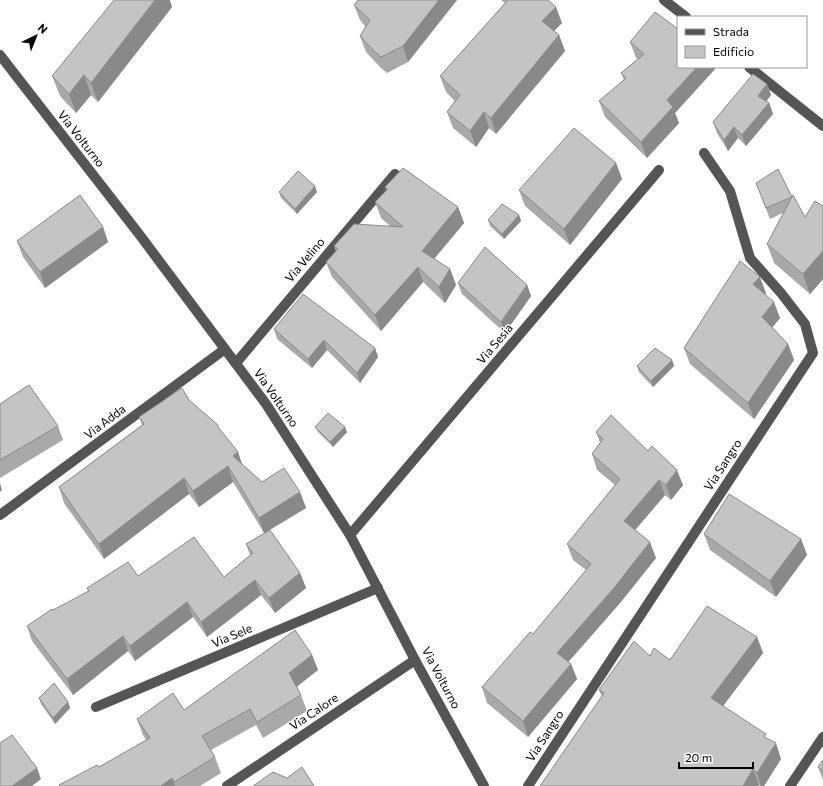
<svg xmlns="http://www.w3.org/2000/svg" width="823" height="786" font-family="Commissioner,sans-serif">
<rect width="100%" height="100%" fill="#fff"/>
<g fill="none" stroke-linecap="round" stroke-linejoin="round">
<g stroke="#555" stroke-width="10">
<polyline points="664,0 686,17"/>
<polyline points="0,55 139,234 266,404 350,535 415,660 484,786"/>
<polyline points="749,67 823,126"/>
<polyline points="236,363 395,174"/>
<polyline points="0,515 225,349"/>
<polyline points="350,535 659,170"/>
<polyline points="96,707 378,588"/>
<polyline points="227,786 415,660"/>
<polyline points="528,786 813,353 805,324 781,293 750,258 730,191 704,153"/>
<polyline points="790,786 823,737"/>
</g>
</g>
<g fill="#a9a9a9">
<polygon points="358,0 457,0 408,62 387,73 381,68 366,52 360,36 366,27 360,20 354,5"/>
<polygon points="501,0 548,0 562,23 554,31 559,35 565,51 496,134 489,128 476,147 453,128 447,112 455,101 446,92 440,76 505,3"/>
<polygon points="170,1 172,7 98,102 91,95 76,113 60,96 52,76"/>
<polygon points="630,42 715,69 675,113 679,123 647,158 605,117 599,101 624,80 621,73 638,59 636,58"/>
<polygon points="767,84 771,95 766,101 769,103 773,114 746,146 738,138 728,151 717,133 713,122"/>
<polygon points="616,163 622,179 570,245 525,206 519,190"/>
<polygon points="756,183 792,196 805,217 823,206 823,279 810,294 774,263 767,244 783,213 770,219"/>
<polygon points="385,187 458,207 464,223 434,259 450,269 456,285 445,303 423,282 381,331 332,277 326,262 336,252 334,246 390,226 381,218 375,202 386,190"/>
<polygon points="279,192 317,192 297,214 281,198"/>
<polygon points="519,215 521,221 504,239 490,226 488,220"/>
<polygon points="103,227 108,242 45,288 23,257 17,241"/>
<polygon points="458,283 527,285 531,296 505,333 462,294"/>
<polygon points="766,293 765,294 780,318 772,327 788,344 794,360 754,419 690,364 684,348"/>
<polygon points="274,329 375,348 378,357 360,383 327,350 312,368 277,339"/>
<polygon points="672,360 674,366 653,387 639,372 637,366"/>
<polygon points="189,400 220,430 238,452 242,464 262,482 300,492 306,508 265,533 300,573 306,588 275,613 261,595 207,637 193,617 135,661 128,651 73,695 32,641 27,626 88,591 87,588 138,576 224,577 250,555 246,544 264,533 233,482 199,507 189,494 104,559 64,503 59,487 142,425 139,417"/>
<polygon points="0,404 58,426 63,440 0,478"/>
<polygon points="315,427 347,432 333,447 318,432"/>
<polygon points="596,432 683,485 671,500 665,495 635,530 656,558 620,603 568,662 571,664 577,679 528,737 487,703 482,687 533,634 586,570 573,560 567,544 615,485 597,470 592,454 600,443"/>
<polygon points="704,534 801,539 807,555 776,597 710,550"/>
<polygon points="757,637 763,653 723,706 767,739 781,759 764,786 760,786 759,785 758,786 540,786 602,697 599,690 650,656 670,660"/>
<polygon points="312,655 318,670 297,687 301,695 307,711 263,738 256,725 211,750 215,757 221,773 200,786 59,786 99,767 146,740 143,735 137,719 184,710"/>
<polygon points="39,698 68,702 70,708 55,724 41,704"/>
<polygon points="823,760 823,780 818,767"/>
</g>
<g fill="#898989">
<polygon points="155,0 170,0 170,1 172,7 98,102 91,83"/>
<polygon points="439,0 457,0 408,62 403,46"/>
<polygon points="556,7 562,23 548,37 542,21"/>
<polygon points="559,35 565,51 496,134 491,118"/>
<polygon points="697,67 714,67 715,69 675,113 679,123 647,158 641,142 667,100"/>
<polygon points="84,75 91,95 76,113 69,94"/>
<polygon points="767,84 771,95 762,107 758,96"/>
<polygon points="769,103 773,114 746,146 742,135"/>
<polygon points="484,112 489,128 476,147 470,131"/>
<polygon points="734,127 738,138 728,151 724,140"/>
<polygon points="616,163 622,179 570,245 564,229"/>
<polygon points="315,186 317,192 297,214 295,209"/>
<polygon points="458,207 464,223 428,266 422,251"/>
<polygon points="519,215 521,221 504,239 502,234"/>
<polygon points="103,227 108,242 45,288 40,272"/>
<polygon points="823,251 823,279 810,294 803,274"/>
<polygon points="418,267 423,282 381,331 375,315"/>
<polygon points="450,269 456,285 445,303 439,287"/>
<polygon points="760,277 766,293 759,300 753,284"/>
<polygon points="527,285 531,296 505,333 501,322"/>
<polygon points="774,302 780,318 768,333 762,317"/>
<polygon points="324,340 327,350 312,368 308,359"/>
<polygon points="788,344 794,360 754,419 748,403"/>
<polygon points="375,348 378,357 360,383 357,373"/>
<polygon points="672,360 674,366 653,387 651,381"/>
<polygon points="345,427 347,432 333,447 330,442"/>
<polygon points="238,452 243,468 233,456"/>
<polygon points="228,466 233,482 199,507 193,491"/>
<polygon points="677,470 683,485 671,500 666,485"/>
<polygon points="184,478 189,494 104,559 99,544"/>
<polygon points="659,480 665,495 630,536 624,521"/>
<polygon points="0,483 2,490 0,492"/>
<polygon points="300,492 306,508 264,533 259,518"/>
<polygon points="801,539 807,555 776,597 770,581"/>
<polygon points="650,542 656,558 620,603 563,668 557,653"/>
<polygon points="300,573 306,588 275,613 269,598"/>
<polygon points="255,580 261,595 207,637 201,622"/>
<polygon points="187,602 193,617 135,661 130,646"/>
<polygon points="123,636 128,651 73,695 67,679"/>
<polygon points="757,637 763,653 717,714 711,698"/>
<polygon points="312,655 318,670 294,688 289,673"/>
<polygon points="571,664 577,679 528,737 523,721"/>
<polygon points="68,702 70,708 55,724 53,718"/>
<polygon points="776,743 781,759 764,786 761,786 757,773"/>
<polygon points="37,768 41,779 32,786 12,786"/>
<polygon points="753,769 759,785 758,786 743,786"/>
<polygon points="172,778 175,786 161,786"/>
</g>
<g fill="#c4c4c4" stroke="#898989">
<polygon points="114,0 155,0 91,83 84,75 69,94 52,76"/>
<polygon points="358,0 439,0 403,46 381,57 375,52 360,36 370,20 354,5"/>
<polygon points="508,0 548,0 556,7 542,21 559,35 491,118 484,112 470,131 447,112 460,95 440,76"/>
<polygon points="655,12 678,29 678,67 697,67 667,100 673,107 641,142 599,101 626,78 621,73 644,54 630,42"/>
<polygon points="753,74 767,84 758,96 769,103 742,135 734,127 724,140 713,122"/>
<polygon points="574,128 616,163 564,229 519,190"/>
<polygon points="403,168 458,207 422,251 450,269 439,287 418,267 375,315 326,262 338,249 334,246 354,224 403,227 375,202 388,189 385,187"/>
<polygon points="778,169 792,197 766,208 756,183"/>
<polygon points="298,171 315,186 295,209 279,192"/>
<polygon points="80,195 103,227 40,272 17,241"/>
<polygon points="793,195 805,217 815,201 823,206 823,251 803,274 767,244"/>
<polygon points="502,204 519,215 502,234 488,220"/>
<polygon points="485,247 527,285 501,322 458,283"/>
<polygon points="740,261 760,277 753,284 774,302 762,317 788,344 748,403 684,348"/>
<polygon points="303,294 375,348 357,373 324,340 308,359 274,329"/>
<polygon points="655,348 672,360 651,381 637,366"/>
<polygon points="29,385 58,426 0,460 0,404"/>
<polygon points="182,388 189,400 218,425 218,427 238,452 233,456 262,482 284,468 300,492 259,518 228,466 193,491 184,478 99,544 59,487 144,424 139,417"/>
<polygon points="328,413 345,427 330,442 315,427"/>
<polygon points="611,415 648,451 652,446 677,470 666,485 659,480 624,521 650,542 614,588 557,653 571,664 523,721 482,687 530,632 533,634 591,564 567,544 620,479 592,454 603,439 596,432"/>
<polygon points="729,494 801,539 770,581 704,534"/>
<polygon points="270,530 300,573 269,598 255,580 201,622 187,602 130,646 123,636 67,679 27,626 52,609 53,610 89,591 87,588 128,562 138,576 194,537 224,577 253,553 246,544"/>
<polygon points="707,606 757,637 711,698 766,734 764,737 776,743 757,773 753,769 743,786 540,786 604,693 599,690 634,641 650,656 654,648 670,660"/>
<polygon points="295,630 312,655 289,673 301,695 257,722 250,709 202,736 215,757 174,782 172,778 161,786 60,786 59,785 97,765 99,767 150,738 137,719 173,693 184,710"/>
<polygon points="54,683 68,702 53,718 39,698"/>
<polygon points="12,735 37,768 12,786 0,786 0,743"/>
<polygon points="823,760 823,771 818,767"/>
<polygon points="302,767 314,786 253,786 273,772 287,778"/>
</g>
<g text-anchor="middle" stroke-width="3" stroke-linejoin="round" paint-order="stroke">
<g font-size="12" fill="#000" stroke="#fff">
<text transform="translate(81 139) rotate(52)" y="4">Via Volturno</text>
<text transform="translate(305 260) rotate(-50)" y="4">Via Velino</text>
<text transform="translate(495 344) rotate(-50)" y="4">Via Sesia</text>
<text transform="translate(276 398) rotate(55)" y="4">Via Volturno</text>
<text transform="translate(105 422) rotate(-37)" y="4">Via Adda</text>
<text transform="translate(723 465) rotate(-57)" y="4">Via Sangro</text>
<text transform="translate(232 636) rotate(-23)" y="4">Via Sele</text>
<text transform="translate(441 678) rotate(62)" y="4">Via Volturno</text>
<text transform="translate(314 712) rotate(-34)" y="4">Via Calore</text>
<text transform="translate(545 736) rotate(-57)" y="4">Via Sangro</text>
</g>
</g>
<rect x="677" y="16" width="130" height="52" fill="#ffffff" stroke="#999999"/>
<rect x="685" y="29" width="20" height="6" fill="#555555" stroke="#999999"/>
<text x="713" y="36" font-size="12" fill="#000000">Strada</text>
<rect x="685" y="46" width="20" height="12" fill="#c4c4c4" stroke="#999999"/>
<text x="713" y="56" font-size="12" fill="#000000">Edificio</text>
<g transform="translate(36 36) rotate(43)" stroke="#ffffff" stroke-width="3" paint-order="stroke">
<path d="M0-3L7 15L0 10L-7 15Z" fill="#000000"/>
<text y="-6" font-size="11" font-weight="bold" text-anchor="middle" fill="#000000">N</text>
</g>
<path d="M679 762v6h74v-6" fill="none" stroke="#000000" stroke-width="2"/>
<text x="685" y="762" font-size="12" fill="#000000" stroke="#ffffff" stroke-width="3" paint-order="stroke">20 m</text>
</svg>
